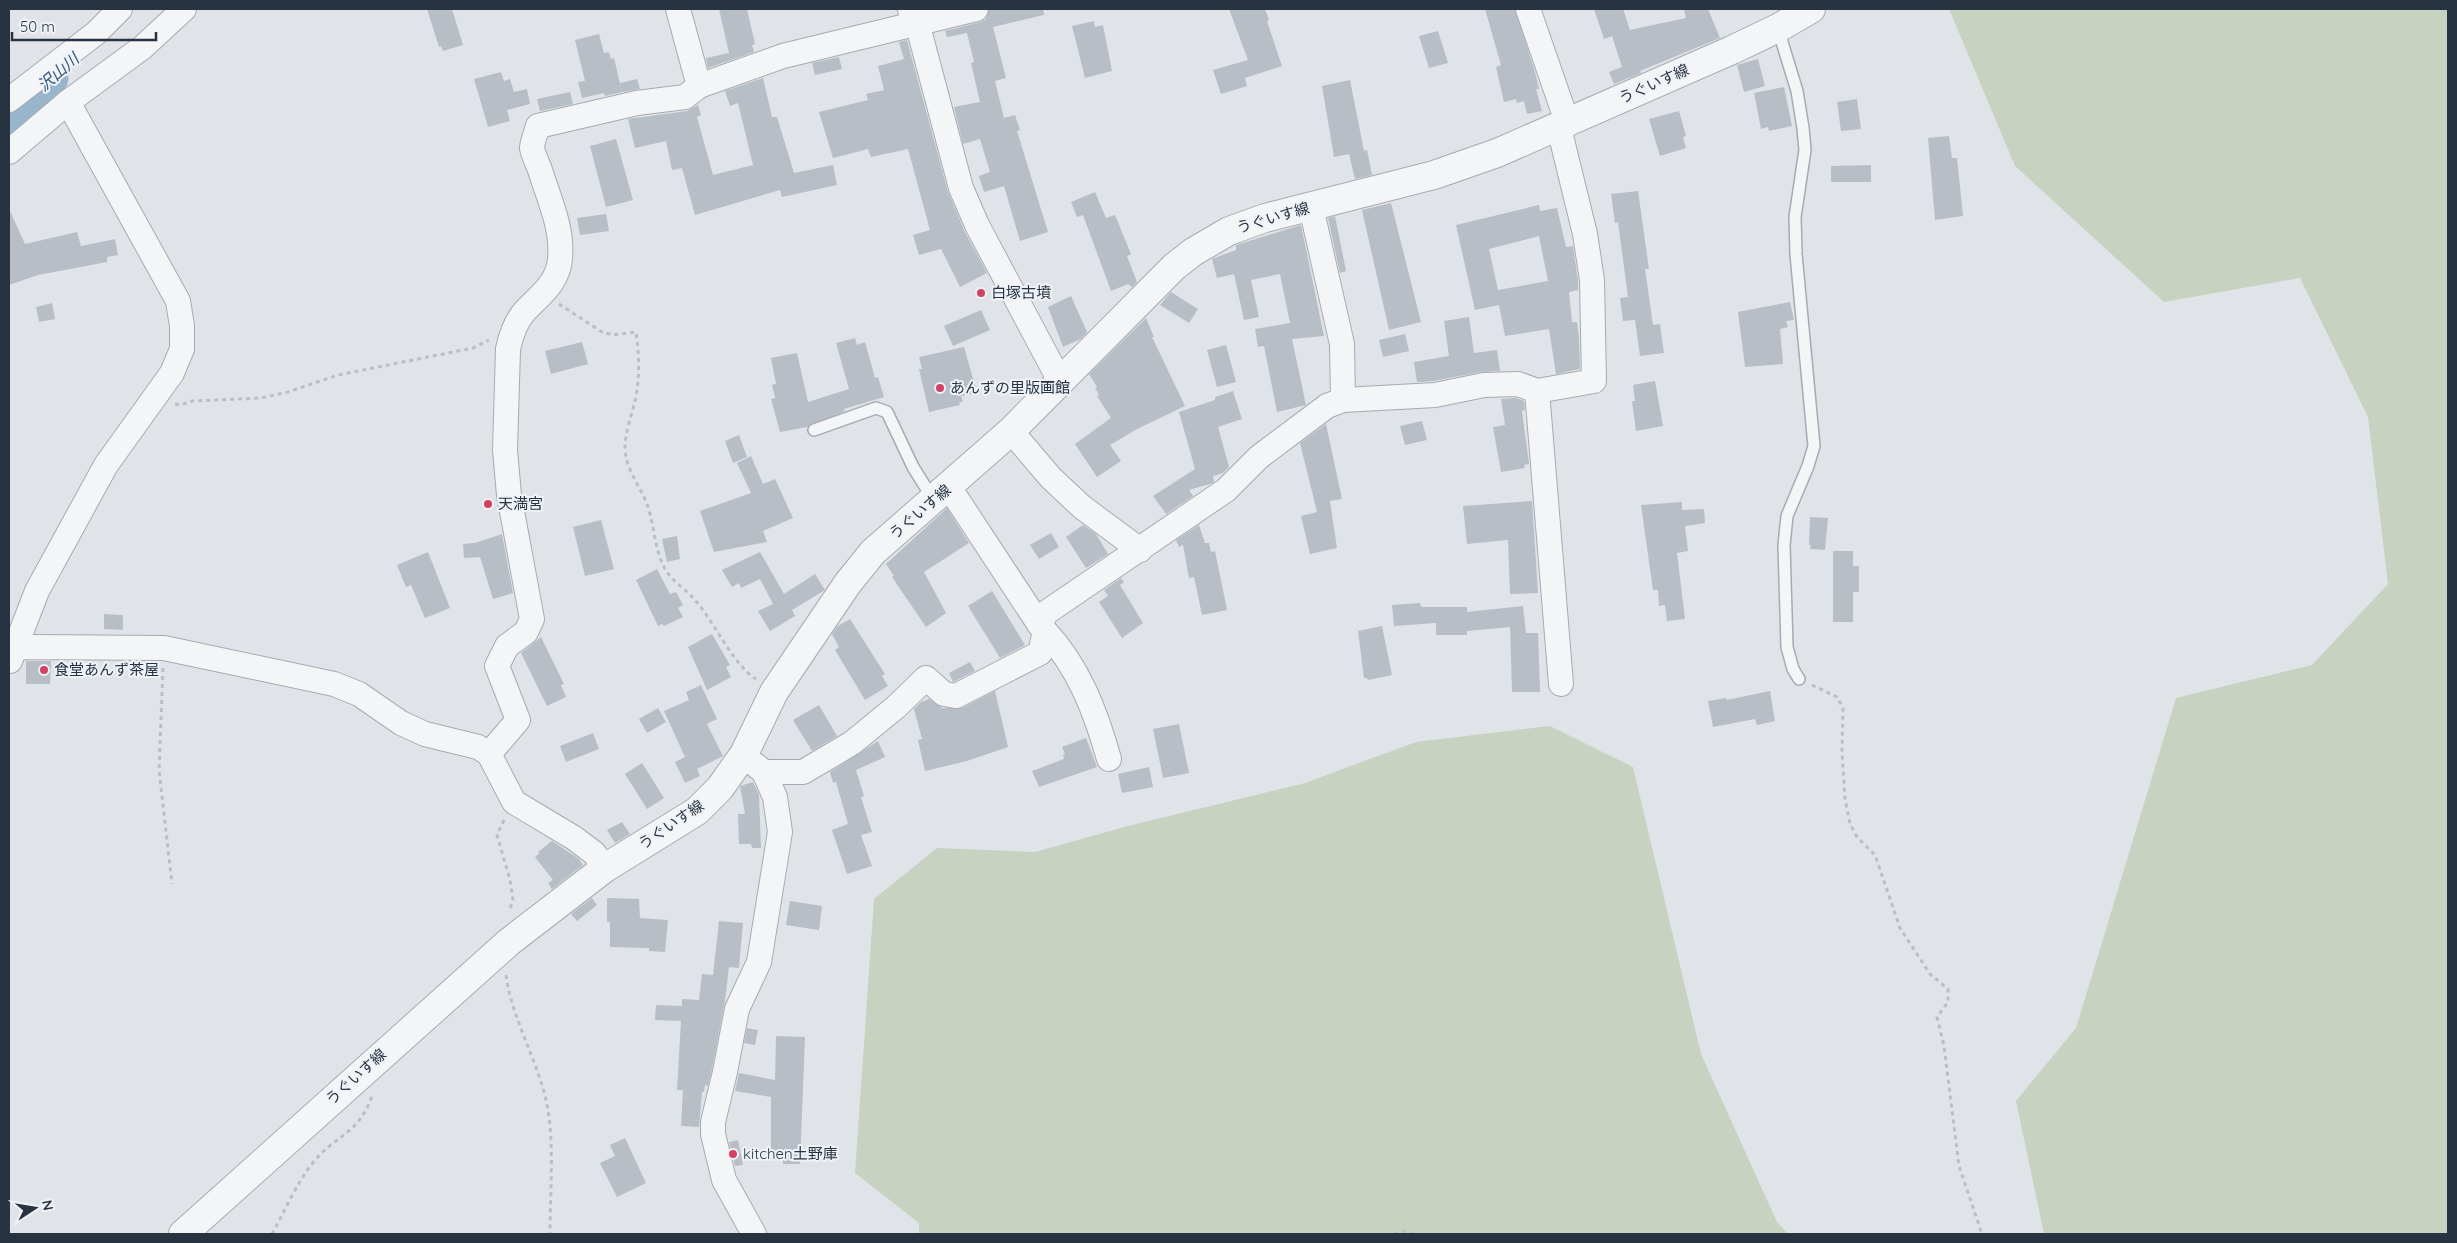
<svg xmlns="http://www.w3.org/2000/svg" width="2457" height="1243" font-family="Quicksand,'Noto Sans JP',sans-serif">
<rect width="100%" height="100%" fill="#e0e4e9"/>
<g fill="#c7d3c0">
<polygon points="1949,9 2448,9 2448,1234 2044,1234 2016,1101 2076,1028 2176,698 2312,665 2388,584 2368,417 2300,278 2164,302 2015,166"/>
<polygon points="1550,726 1633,767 1701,1054 1777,1222 1788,1234 919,1234 919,1223 855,1173 874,899 937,848 1035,852 1128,826 1305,783 1416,742"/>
</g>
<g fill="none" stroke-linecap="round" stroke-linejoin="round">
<polyline stroke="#99b5cb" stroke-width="35" points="9,116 51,78"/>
</g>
<g fill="#b7bec6" fill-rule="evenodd">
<polygon points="427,9 452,9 463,45 443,51 441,46 439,47"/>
<polygon points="719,9 747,9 755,44 752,45 754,52 708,68 706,58 729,53"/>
<polygon points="989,9 1043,9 1044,15 993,27 1006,78 995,81 1004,118 1015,115 1020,130 1017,131 1048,232 1020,241 1004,186 984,192 979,176 990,172 980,139 963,144 954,107 980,102 971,63 974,62 967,33 947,37 945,31 980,22 986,19"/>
<polygon points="1229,9 1265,9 1269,20 1267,21 1282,66 1245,78 1247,86 1221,94 1213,70 1248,60"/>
<polygon points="1485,9 1515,9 1535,72 1539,89 1536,89 1542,111 1527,114 1524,101 1517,103 1516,99 1504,102 1496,67 1501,65"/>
<polygon points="1594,9 1623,9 1630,30 1686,18 1684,9 1708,9 1720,38 1640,71 1641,73 1614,84 1609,72 1622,67 1612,36 1604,39"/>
<polygon points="1094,21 1095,27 1103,25 1112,71 1085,78 1072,26"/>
<polygon points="1438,31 1448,63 1429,68 1419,36"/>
<polygon points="599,34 604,53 609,52 611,59 614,58 622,92 605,96 604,93 582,98 578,82 585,81 575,40"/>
<polygon points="907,40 948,192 964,230 987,273 960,287 941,249 919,255 913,235 930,230 908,149 871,157 868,149 833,158 819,112 868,100 866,94 884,90 878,66 904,59 899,42"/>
<polygon points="839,57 842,69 815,75 812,63"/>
<polygon points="1758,59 1765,86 1744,92 1737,65"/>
<polygon points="501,72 504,81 510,79 514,92 527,89 530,104 507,110 510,121 488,127 474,79"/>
<polygon points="763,78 772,117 777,117 794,173 833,165 837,185 782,197 780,190 695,215 682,168 672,170 666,141 635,148 628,119 687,111 698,105 701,115 697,117 713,175 753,165 738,103 730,106 725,91"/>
<polygon points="637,79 640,89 622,92 620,83"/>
<polygon points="1350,80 1364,151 1367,150 1372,175 1355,179 1349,154 1334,157 1322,86"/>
<polygon points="1784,87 1792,126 1769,131 1768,127 1761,129 1754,93"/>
<polygon points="570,92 573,104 540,111 537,99"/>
<polygon points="1857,99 1861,129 1841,131 1837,102"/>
<polygon points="1679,111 1686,136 1683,137 1686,148 1660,156 1649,119"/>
<polygon points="1949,136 1952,158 1957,158 1963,216 1935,220 1928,138"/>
<polygon points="616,139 633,200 606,207 590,146"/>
<polygon points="1871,165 1871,182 1831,182 1831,166"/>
<polygon points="1638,191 1649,269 1645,269 1653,325 1660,324 1664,353 1640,356 1635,320 1623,321 1620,298 1628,297 1618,222 1615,223 1611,194"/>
<polygon points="1095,192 1106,218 1115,215 1131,254 1127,256 1137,282 1132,287 1128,284 1111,291 1083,215 1077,217 1071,202"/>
<polygon points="1391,203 1421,322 1389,330 1362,210"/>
<path d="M1539,205L1540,211L1557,208L1566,247L1573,246L1578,281V290L1569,292L1572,322H1577L1579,338L1580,369L1556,374L1549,329L1505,336L1499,305L1475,310L1456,225ZM1539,236L1548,281L1498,290L1489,249Z"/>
<polygon points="9,209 25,244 77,232 81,246 115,239 118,255 107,257 107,262 38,275 9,285"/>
<polygon points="606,214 609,231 580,235 577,218"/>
<polygon points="1335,216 1346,271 1340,273 1328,218"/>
<polygon points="1301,225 1324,336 1292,339 1306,405 1277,412 1264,346 1258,347 1255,329 1290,323 1280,274 1251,280 1259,317 1244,320 1234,274 1217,278 1212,259 1236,250 1236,245"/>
<polygon points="1171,292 1198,309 1189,323 1160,305"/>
<polygon points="1071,296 1087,332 1081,339 1063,347 1048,307"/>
<polygon points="1790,302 1794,320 1786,321 1788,327 1780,329 1783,364 1745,367 1738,312"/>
<polygon points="52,303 55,319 39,322 36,307"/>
<polygon points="981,310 990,330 953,346 944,326"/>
<polygon points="1469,317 1474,353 1497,350 1500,371 1481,372 1433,381 1417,382 1414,362 1449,356 1444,321"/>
<polygon points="1146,318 1154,337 1152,337 1185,406 1137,429 1110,445 1121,461 1097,477 1075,444 1111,418 1097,396 1099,395 1095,388 1097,387 1089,374"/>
<polygon points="1405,334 1409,351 1383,357 1379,340"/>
<polygon points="855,338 857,345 865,342 875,378 878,377 884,397 844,409 845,411 807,427 780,432 771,399 775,398 772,385 776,384 771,358 797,353 808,402 849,389 836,343"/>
<polygon points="582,342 588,364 551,374 545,351"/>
<polygon points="1226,345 1236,382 1217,387 1207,350"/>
<polygon points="964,347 977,393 961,396 963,402 959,402 960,405 929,412 919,369 922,369 919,357"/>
<polygon points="1655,381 1663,426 1636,431 1632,401 1635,401 1633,385"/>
<polygon points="1233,391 1242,419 1218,427 1229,467 1223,473 1213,476 1214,481 1213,483 1189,490 1193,496 1166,514 1153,496 1195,469 1179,412 1215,400 1215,397"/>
<polygon points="1516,398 1524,401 1525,410 1522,411 1529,464 1524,465 1525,468 1501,472 1493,427 1505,425 1501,399"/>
<polygon points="1422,421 1427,440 1405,445 1400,426"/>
<polygon points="1326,424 1342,499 1330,501 1337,548 1310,554 1301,516 1317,512 1300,443"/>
<polygon points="739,435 747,457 733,463 725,441"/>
<polygon points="751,456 763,484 775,479 793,518 763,531 767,542 714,552 700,511 751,493 737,463"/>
<polygon points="1532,501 1538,593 1510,594 1508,540 1467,544 1463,506"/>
<polygon points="1682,502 1682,510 1704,509 1705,523 1685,526 1688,551 1677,553 1685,619 1667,621 1665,605 1659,606 1658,590 1653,590 1641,505"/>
<polygon points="947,508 969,543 924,572 946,613 926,627 892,577 894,576 886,564"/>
<polygon points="1810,517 1828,518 1825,550 1810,549 1811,545 1809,545"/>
<polygon points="601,520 614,569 585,576 573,527"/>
<polygon points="1083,525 1096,534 1108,554 1086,568 1066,537"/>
<polygon points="1199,525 1205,543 1209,543 1211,552 1215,551 1227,610 1202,615 1194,577 1189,578 1183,545 1179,547 1176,540"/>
<polygon points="1051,533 1059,547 1039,559 1030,545"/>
<polygon points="502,534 513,593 493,599 480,557 464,558 463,544 475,543"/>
<polygon points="677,536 680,559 667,562 662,539"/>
<polygon points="1833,551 1853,551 1853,566 1859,566 1859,592 1853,592 1853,622 1833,622"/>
<polygon points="428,552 450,608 425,618 411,585 406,587 397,565"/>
<polygon points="760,552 784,594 815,574 825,590 792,610 795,616 770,631 758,611 773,604 760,579 741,588 739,583 732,587 722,570"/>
<polygon points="657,569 670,594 676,592 683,605 678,608 683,617 664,626 662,624 658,626 636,580"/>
<polygon points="1121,578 1124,582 1120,585 1143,623 1122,638 1099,602 1108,596 1104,590"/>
<polygon points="992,591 1025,645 1000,658 968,606"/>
<polygon points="1420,603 1421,607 1467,607 1467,612 1523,606 1526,633 1538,633 1540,692 1512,692 1510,627 1467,631 1467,635 1436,635 1436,623 1394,626 1392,605"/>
<polygon points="104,614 123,615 123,630 104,629"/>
<polygon points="850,619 885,674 882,676 888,686 865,700 835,650 839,647 832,634 838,626"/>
<polygon points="1382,626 1392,675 1368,680 1367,678 1364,678 1358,631"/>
<polygon points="712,634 730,665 726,667 731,677 707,690 688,647"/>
<polygon points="541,637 564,684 561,685 566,697 547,706 521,653"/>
<polygon points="26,661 51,661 50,684 26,684"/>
<polygon points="970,662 975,671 953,682 949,673"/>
<polygon points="701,685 717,719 707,724 723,756 697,769 700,776 685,783 675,762 685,757 664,711 689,700 686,692"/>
<polygon points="995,691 1008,747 967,761 925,771 918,740 922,739 914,709 921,702 929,699 942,708 962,708"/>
<polygon points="1770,691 1775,721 1757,725 1755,719 1713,727 1708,701 1726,698 1727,700"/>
<polygon points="819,705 837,736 812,751 793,720"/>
<polygon points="658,708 666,722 647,733 639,719"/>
<polygon points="1179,724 1189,773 1163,778 1153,729"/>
<polygon points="593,733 599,749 566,762 560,746"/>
<polygon points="1086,738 1097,767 1039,787 1032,771 1064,759 1063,755 1065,754 1062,747"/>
<polygon points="878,741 885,757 856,770 864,796 861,797 872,832 861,835 872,866 847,874 832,830 848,824 836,782 833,783 830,772"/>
<polygon points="642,763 664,798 647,809 625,774"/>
<polygon points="1149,767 1153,787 1122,793 1118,774"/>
<polygon points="753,782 759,795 761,848 752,848 751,844 739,844 738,814 745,814 740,786"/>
<polygon points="622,822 630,834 615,843 607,830"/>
<polygon points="552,841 579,859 583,865 552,889 548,883 553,880 535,857 539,854 538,852"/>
<polygon points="592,898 597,905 577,921 571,914"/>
<polygon points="607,898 639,899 640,918 668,920 665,952 649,951 649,948 610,947 610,922 607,922"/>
<polygon points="790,901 822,906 819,930 786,925"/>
<polygon points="719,921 743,923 739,968 729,967 725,1001 712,1069 708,1086 705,1085 704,1092 702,1092 699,1127 681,1126 683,1090 677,1090 681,1021 655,1020 656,1005 682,1006 682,999 699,1000 702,974 713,975"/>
<polygon points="747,1028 758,1030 755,1045 744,1043"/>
<polygon points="776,1036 805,1037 800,1164 783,1164 783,1155 771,1155 771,1097 735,1091 739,1073 775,1080"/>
<polygon points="625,1138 646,1183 617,1197 600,1163 615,1156 610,1145"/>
<polygon points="738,1140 743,1165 735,1166 729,1142"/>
</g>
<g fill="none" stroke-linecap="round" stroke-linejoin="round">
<defs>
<g id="service">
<polyline points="1778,29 1797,91 1803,128 1805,150 1795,217 1796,254 1814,446 1808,466 1787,516 1784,545 1787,647 1793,669 1799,679"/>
<polyline points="814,430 876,408 887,412 913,467 933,499"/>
</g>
<g id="minor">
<polyline points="678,9 699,86"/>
<polyline points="910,10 919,30 961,188 977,225 1061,383"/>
<polyline points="9,100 96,33 120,9"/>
<polyline points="9,152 68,102 143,47 184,9"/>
<polyline points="1311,207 1342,344 1343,400"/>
<polyline points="1537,391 1561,684"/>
<polyline points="1011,431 1051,478 1082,507 1140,550"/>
<polyline points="949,487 1039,624"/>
<path d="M1045,631C1079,667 1096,713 1109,759"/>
<polyline points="9,648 31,647 164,648 334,684 359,694 401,723 425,734 478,747 489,754 514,802 574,838 594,853 605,868"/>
<polyline points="10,661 37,591 106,465 172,373 182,349 182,326 178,301 68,102"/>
<path d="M489,754L518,720L497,666L507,646L526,632L532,619L509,495L505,450L508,349C511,335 515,322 525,311C540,295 558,283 560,259C563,228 549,199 540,170C538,164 533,155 532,148C532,142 536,133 538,126L637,103L685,97L699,86L783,56L976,9"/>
<polyline points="764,772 803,772 852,743 896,707 926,678 944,694 956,696 1040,653 1045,631 1039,624 1047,612 1226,490 1259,457 1327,406 1343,400 1435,395 1484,385 1518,384 1537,391 1594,381 1592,280 1585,234 1561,136 1564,113 1528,9"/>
<polyline points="754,1234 724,1180 713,1134 713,1122 725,1072 737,1009 759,962 780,832 775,797 764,772 754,764"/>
</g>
<polyline id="tertiary" points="183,1234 509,942 605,868 697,811 720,788 744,754 774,692 848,583 873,552 1011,431 1174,267 1193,252 1229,231 1265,218 1434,175 1497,153 1732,50 1778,28 1811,9"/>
</defs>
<use href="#service" stroke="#a5abb3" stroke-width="14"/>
<use href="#minor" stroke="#a5abb3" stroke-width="26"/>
<use href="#tertiary" stroke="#a5abb3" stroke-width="30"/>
<g stroke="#babfc4" stroke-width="3" stroke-dasharray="4 4" stroke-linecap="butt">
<path d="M559,304L602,332L613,335L636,332C639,353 640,375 636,396C633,412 625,431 625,448C625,468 640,486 647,504C655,526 654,552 667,572C674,583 686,589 694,599C715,622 732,664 756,679"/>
<polyline points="175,404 180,405 192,401 261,398 288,392 338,375 473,348 489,340"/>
<polyline points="163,668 159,770 172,884"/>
<polyline points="1812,685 1837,697 1843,708 1842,752 1845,799 1850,824 1857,837 1875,855 1900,928 1930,974 1948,989 1948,1002 1937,1017 1944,1046 1959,1166 1982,1234"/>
<polyline points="504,820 497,835 510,880 513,900 509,912"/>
<path d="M506,975C512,1019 536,1057 546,1100C555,1139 550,1193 550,1234"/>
<path d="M272,1234C283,1214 298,1181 312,1164C335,1134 357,1137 372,1096"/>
<polyline points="1394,1234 1405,1231 1413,1234"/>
</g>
<use href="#service" stroke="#f3f5f7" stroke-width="11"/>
<use href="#minor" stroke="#f3f5f7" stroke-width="24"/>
<use href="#tertiary" stroke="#f3f5f7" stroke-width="28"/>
</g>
<g fill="#d34062" stroke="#eff3f7" stroke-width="2">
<circle cx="981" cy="293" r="5"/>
<circle cx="940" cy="388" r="5"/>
<circle cx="488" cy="504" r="5"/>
<circle cx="44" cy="670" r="5"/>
<circle cx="733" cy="1154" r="5"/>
</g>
<g text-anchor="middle" stroke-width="4" stroke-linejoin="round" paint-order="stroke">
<g font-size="15" fill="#283341" stroke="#eff3f7">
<text transform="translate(1654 84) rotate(-24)" y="5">うぐいす線</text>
<text transform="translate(1273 218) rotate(-16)" y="5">うぐいす線</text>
<text transform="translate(920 512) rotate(-40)" y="5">うぐいす線</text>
<text transform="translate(671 825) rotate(-34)" y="5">うぐいす線</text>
<text transform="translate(356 1077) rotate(-42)" y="5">うぐいす線</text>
</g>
<g font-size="15" fill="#283341" stroke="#eff3f7" text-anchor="start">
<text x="991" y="298">白塚古墳</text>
<text x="950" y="393">あんずの里版画館</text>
<text x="498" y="509">天満宮</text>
<text x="54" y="675">食堂あんず茶屋</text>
<text x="743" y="1159">kitchen土野庫</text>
</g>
<g font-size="16" font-style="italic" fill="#305577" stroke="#eff3f7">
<text transform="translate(58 72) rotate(-41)" y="6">沢山川</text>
</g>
</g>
<rect width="2457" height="1243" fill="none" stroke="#283341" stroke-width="20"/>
<g transform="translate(35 1208) rotate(78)" stroke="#eff3f7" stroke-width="4" paint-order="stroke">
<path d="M0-4L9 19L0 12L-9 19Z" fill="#283341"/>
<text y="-8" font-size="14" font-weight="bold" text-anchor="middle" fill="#283341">N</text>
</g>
<path d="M12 32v8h144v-8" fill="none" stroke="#283341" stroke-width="2.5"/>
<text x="20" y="32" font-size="15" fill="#283341" stroke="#eff3f7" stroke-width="4" paint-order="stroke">50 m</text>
</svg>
